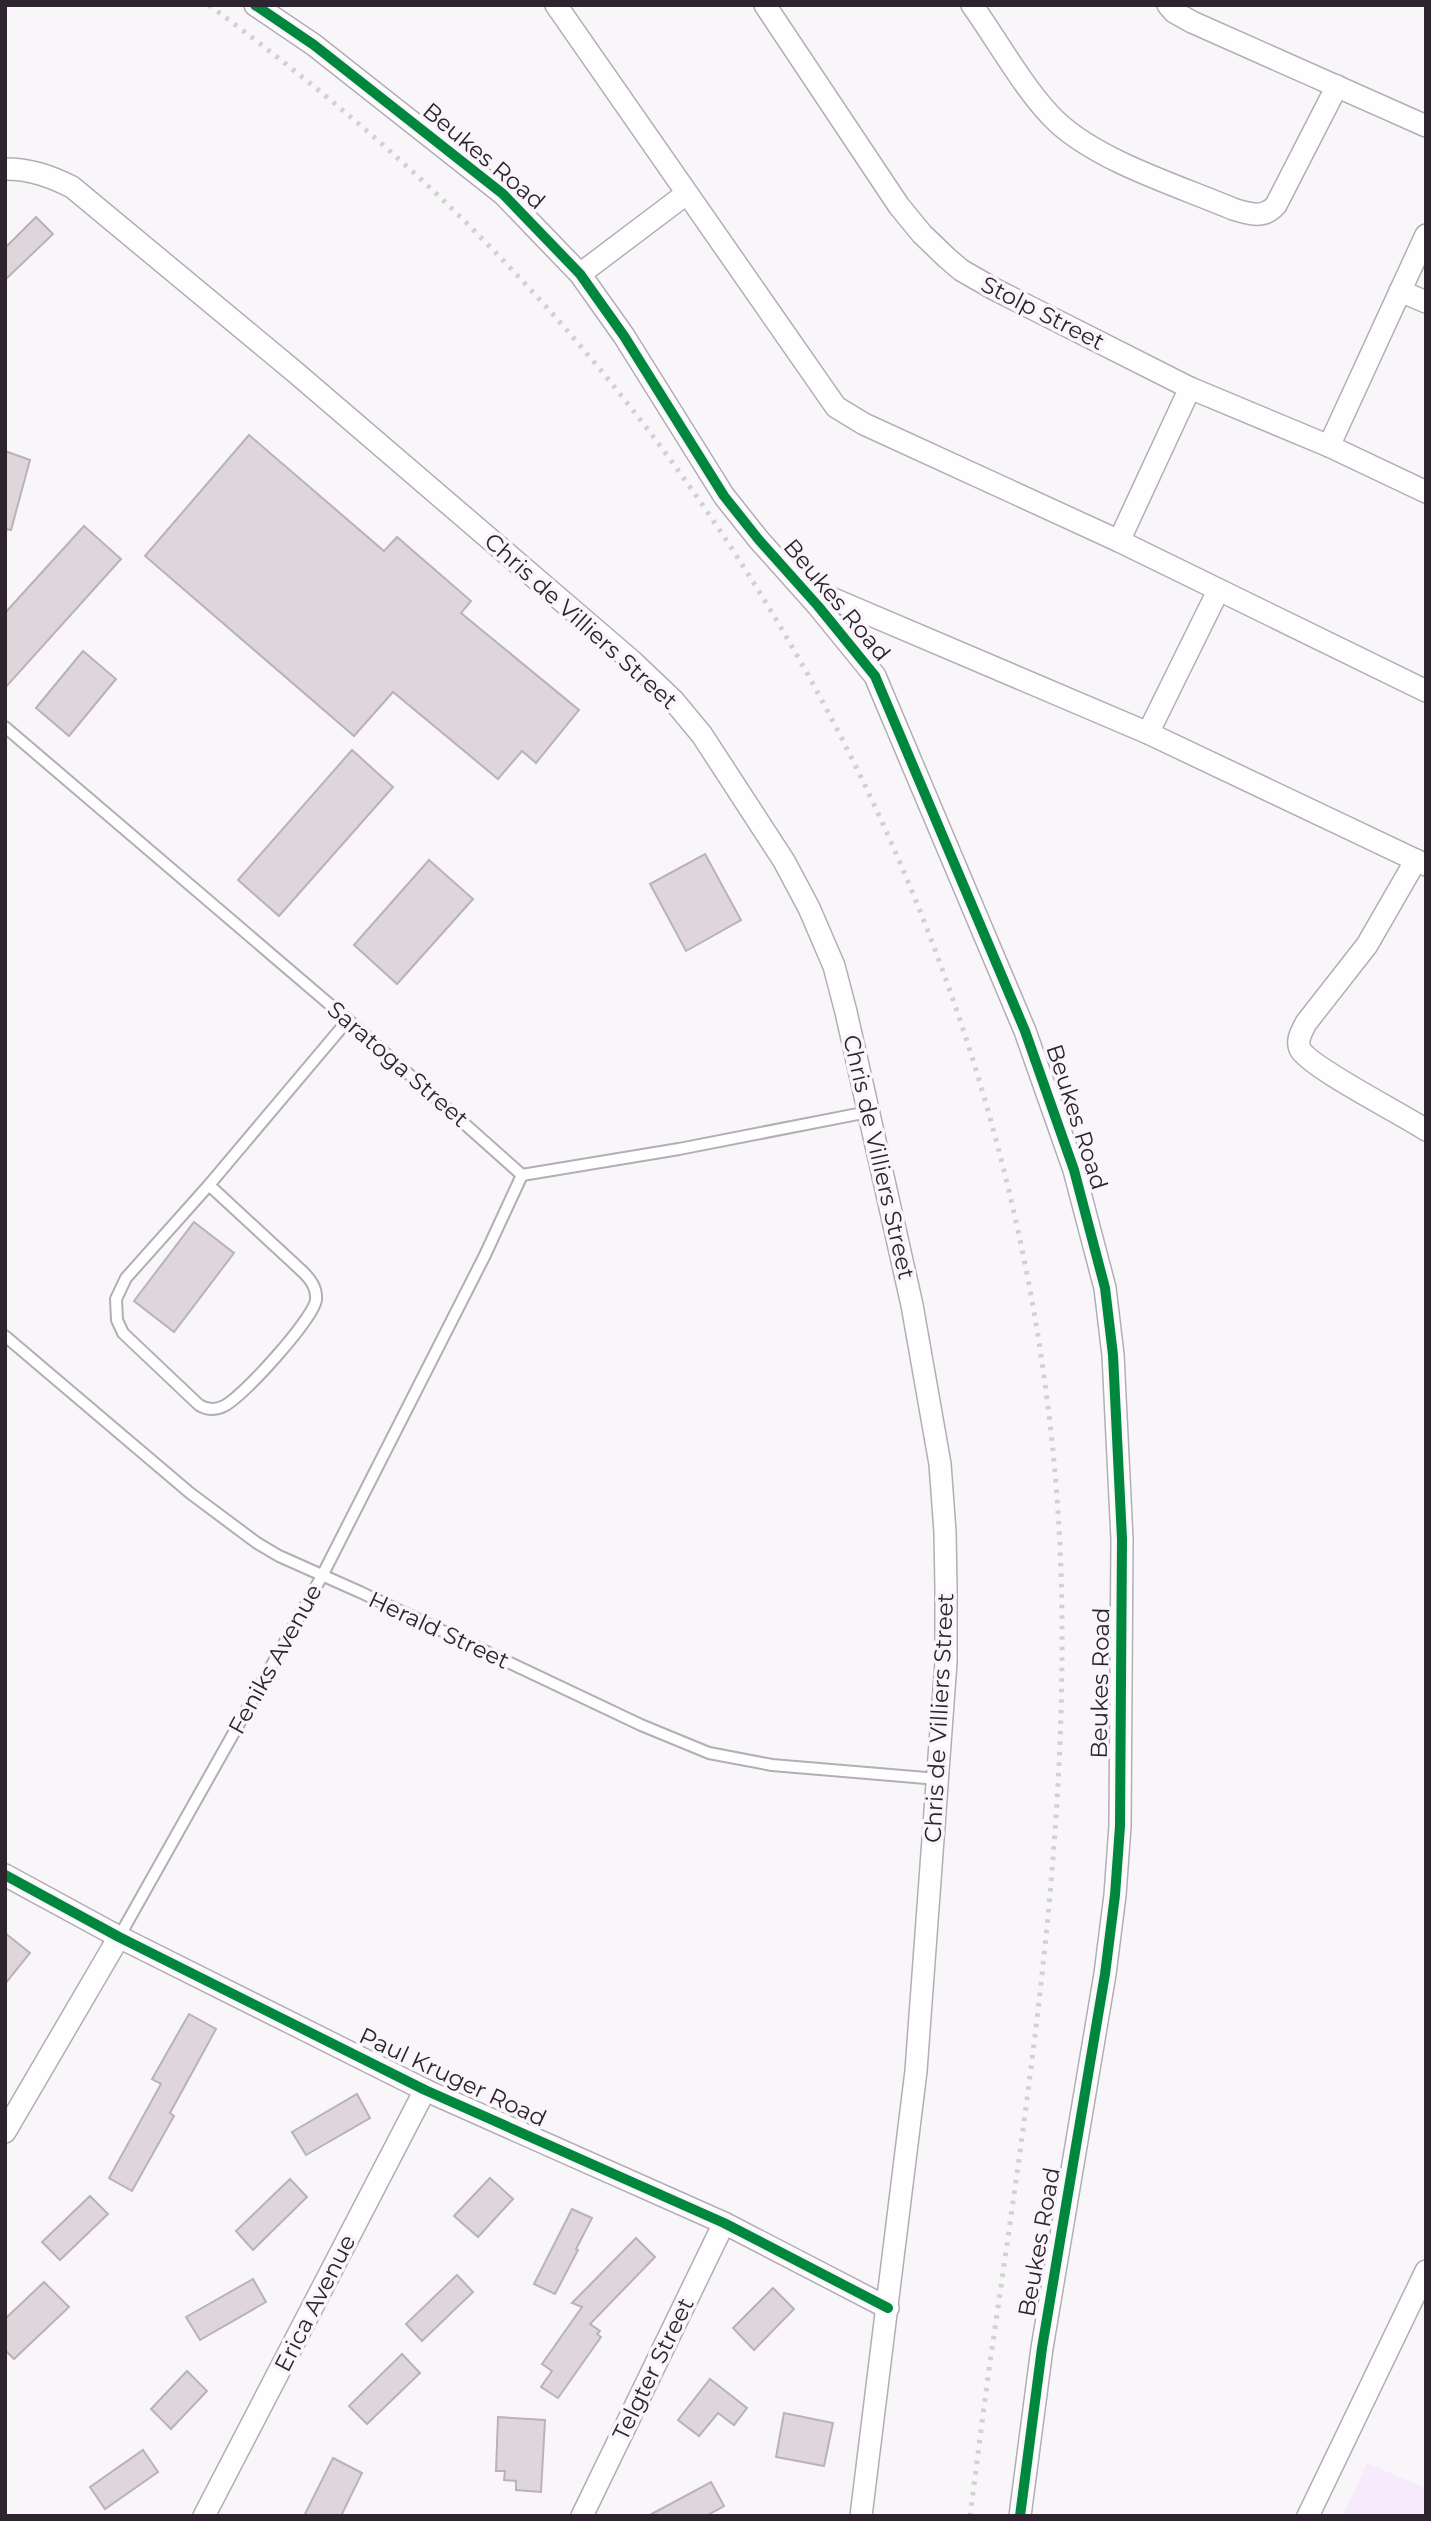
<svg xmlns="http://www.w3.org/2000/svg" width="1431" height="2521" font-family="Montserrat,sans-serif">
<rect width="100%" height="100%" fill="#f9f6fa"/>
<polygon fill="#f8eafd" points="1367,2463 1426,2488 1426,2516 1343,2516"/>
<g fill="#ded6db" stroke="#b9b2b7" stroke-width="2">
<polygon points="36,217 53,234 5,280 5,248"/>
<polygon points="249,435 384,551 397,537 471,601 461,613 579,710 536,763 522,751 498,779 393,692 354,736 145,556"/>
<polygon points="5,451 30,460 11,530 5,529"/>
<polygon points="84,526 121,559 5,688 5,613"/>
<polygon points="83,651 116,679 69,736 36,708"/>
<polygon points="352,750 393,787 279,916 238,880"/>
<polygon points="705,854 741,920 686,951 650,884"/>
<polygon points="429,860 473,899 397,984 354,945"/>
<polygon points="194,1222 234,1253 174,1332 134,1301"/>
<polygon points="5,1933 30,1953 5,1984"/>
<polygon points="189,2014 216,2029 170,2113 174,2116 132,2191 109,2178 161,2084 152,2079"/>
<polygon points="357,2094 370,2118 306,2155 292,2132"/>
<polygon points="490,2178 513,2199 478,2237 454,2216"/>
<polygon points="290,2179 307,2197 253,2250 236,2231"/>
<polygon points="90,2196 108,2214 60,2260 42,2242"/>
<polygon points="572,2209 592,2218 576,2249 578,2250 555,2294 534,2284"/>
<polygon points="636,2238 655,2257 590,2324 600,2331 597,2334 601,2337 558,2398 541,2387 552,2371 542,2364 582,2307 572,2303"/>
<polygon points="457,2275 473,2292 422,2341 406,2324"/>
<polygon points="253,2279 266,2302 200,2340 186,2317"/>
<polygon points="44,2282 69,2307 14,2359 5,2350 5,2319"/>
<polygon points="773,2288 794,2309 754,2350 733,2328"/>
<polygon points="402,2354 420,2373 367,2424 349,2406"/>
<polygon points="187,2371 207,2391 171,2429 151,2409"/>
<polygon points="710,2379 747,2408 734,2425 718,2413 699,2436 678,2420"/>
<polygon points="784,2413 833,2423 824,2466 776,2457"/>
<polygon points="498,2417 545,2420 541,2492 516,2490 516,2481 504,2480 505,2471 496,2471"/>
<polygon points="143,2450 158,2472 105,2509 90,2487"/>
<polygon points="333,2458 362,2473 341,2516 304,2516"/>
<polygon points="711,2482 724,2506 706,2516 648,2516"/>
</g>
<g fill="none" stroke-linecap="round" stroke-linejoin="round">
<defs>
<g id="lane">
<polyline points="5,727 348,1020 522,1175"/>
<polyline points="522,1175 679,1149 868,1112"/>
<path d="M209,1185L303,1272C311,1280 317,1288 316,1300C313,1319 243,1397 224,1406C216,1410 207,1410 199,1405L123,1333L117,1320L116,1299L126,1278L209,1185L348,1020"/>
<polyline points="5,1336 190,1493 257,1543 279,1556 360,1592 641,1725 709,1753 772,1765 938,1779"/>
<polyline points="119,1937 322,1576 485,1255 522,1175"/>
</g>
<g id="street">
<polyline points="255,5 314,45 503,194 580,274 624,336 724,496 759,540 818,606 875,676 1025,1031 1074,1170 1105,1288 1113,1355 1122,1539 1120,1826 1115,1895 1105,1974 1042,2348 1020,2516"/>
<polyline points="556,5 836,407 864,424 1119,541 1426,691"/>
<polyline points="765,5 899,206 922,234 947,258 961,270 994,289 1190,388 1329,446 1426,492"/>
<path d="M972,5C997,40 1027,94 1057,122C1100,162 1179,186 1233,209C1249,214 1264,219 1276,205L1337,86"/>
<polyline points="1168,5 1174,12 1192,22 1426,126"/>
<path d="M5,169C30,169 50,176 72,187L295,372L632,661L673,700L702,735L784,861L809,908L834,966L846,1012L912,1305L940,1464L945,1532L946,1590V1662L916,2071L861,2516"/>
<polyline points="580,274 686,194"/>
<polyline points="1400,291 1426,302"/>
<polyline points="1329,446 1426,235"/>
<polyline points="1119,541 1190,388"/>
<polyline points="805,587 1148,733 1426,865"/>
<polyline points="1148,733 1218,591"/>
<path d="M1416,860L1367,945L1306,1023C1302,1031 1296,1040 1300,1049C1309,1067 1404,1115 1426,1130"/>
<polyline points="5,1875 119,1937 425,2090 724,2223 888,2308"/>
<polyline points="5,2132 119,1937"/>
<polyline points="204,2516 425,2090"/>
<polyline points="582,2516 724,2223"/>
<polyline points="1308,2516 1426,2271"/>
</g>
</defs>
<use href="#lane" stroke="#b3adb5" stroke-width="14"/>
<use href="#street" stroke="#b3adb5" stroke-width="24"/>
<use href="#lane" stroke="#fefefe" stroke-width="10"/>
<use href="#street" stroke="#fefefe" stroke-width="21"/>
<path stroke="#d2d1d2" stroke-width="5" stroke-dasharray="3.5 7" stroke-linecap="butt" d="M209,5C318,86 422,173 515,273C853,631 1059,1128 1062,1622C1064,1861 1028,2098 994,2335C985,2395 978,2455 970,2516"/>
<defs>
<g id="cycleway">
<polyline points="255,5 314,45 503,194 580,274 624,336 724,496 759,540 818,606 875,676 1025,1031 1074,1170 1105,1288 1113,1355 1122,1539 1120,1826 1115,1895 1105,1974 1042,2348 1020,2516"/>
<polyline points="5,1875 119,1937 425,2090 724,2223 888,2308"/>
</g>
</defs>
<use href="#cycleway" stroke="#faf5fb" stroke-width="15"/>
<use href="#cycleway" stroke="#00873e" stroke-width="10"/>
</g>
<g text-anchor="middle" stroke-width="7" stroke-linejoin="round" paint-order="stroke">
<g font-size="23" fill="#2d242f" stroke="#faf5fb">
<text transform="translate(484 156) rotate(40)" y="8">Beukes Road</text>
<text transform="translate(1043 313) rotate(27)" y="8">Stolp Street</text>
<text transform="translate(837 600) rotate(50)" y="8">Beukes Road</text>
<text transform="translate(581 621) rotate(42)" y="8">Chris de Villiers Street</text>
<text transform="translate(398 1064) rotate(41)" y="8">Saratoga Street</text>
<text transform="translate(1077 1117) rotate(72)" y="8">Beukes Road</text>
<text transform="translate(879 1157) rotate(77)" y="8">Chris de Villiers Street</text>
<text transform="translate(439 1630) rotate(25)" y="8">Herald Street</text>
<text transform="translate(275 1659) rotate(-61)" y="8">Feniks Avenue</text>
<text transform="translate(1100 1683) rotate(-89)" y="8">Beukes Road</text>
<text transform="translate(939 1718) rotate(-87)" y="8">Chris de Villiers Street</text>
<text transform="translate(453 2077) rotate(25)" y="8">Paul Kruger Road</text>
<text transform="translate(1039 2242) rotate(-80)" y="8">Beukes Road</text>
<text transform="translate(315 2303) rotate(-63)" y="8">Erica Avenue</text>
<text transform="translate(653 2369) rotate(-64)" y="8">Telgter Street</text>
</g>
</g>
<rect width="1431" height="2521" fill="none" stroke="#2d242f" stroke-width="14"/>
</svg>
